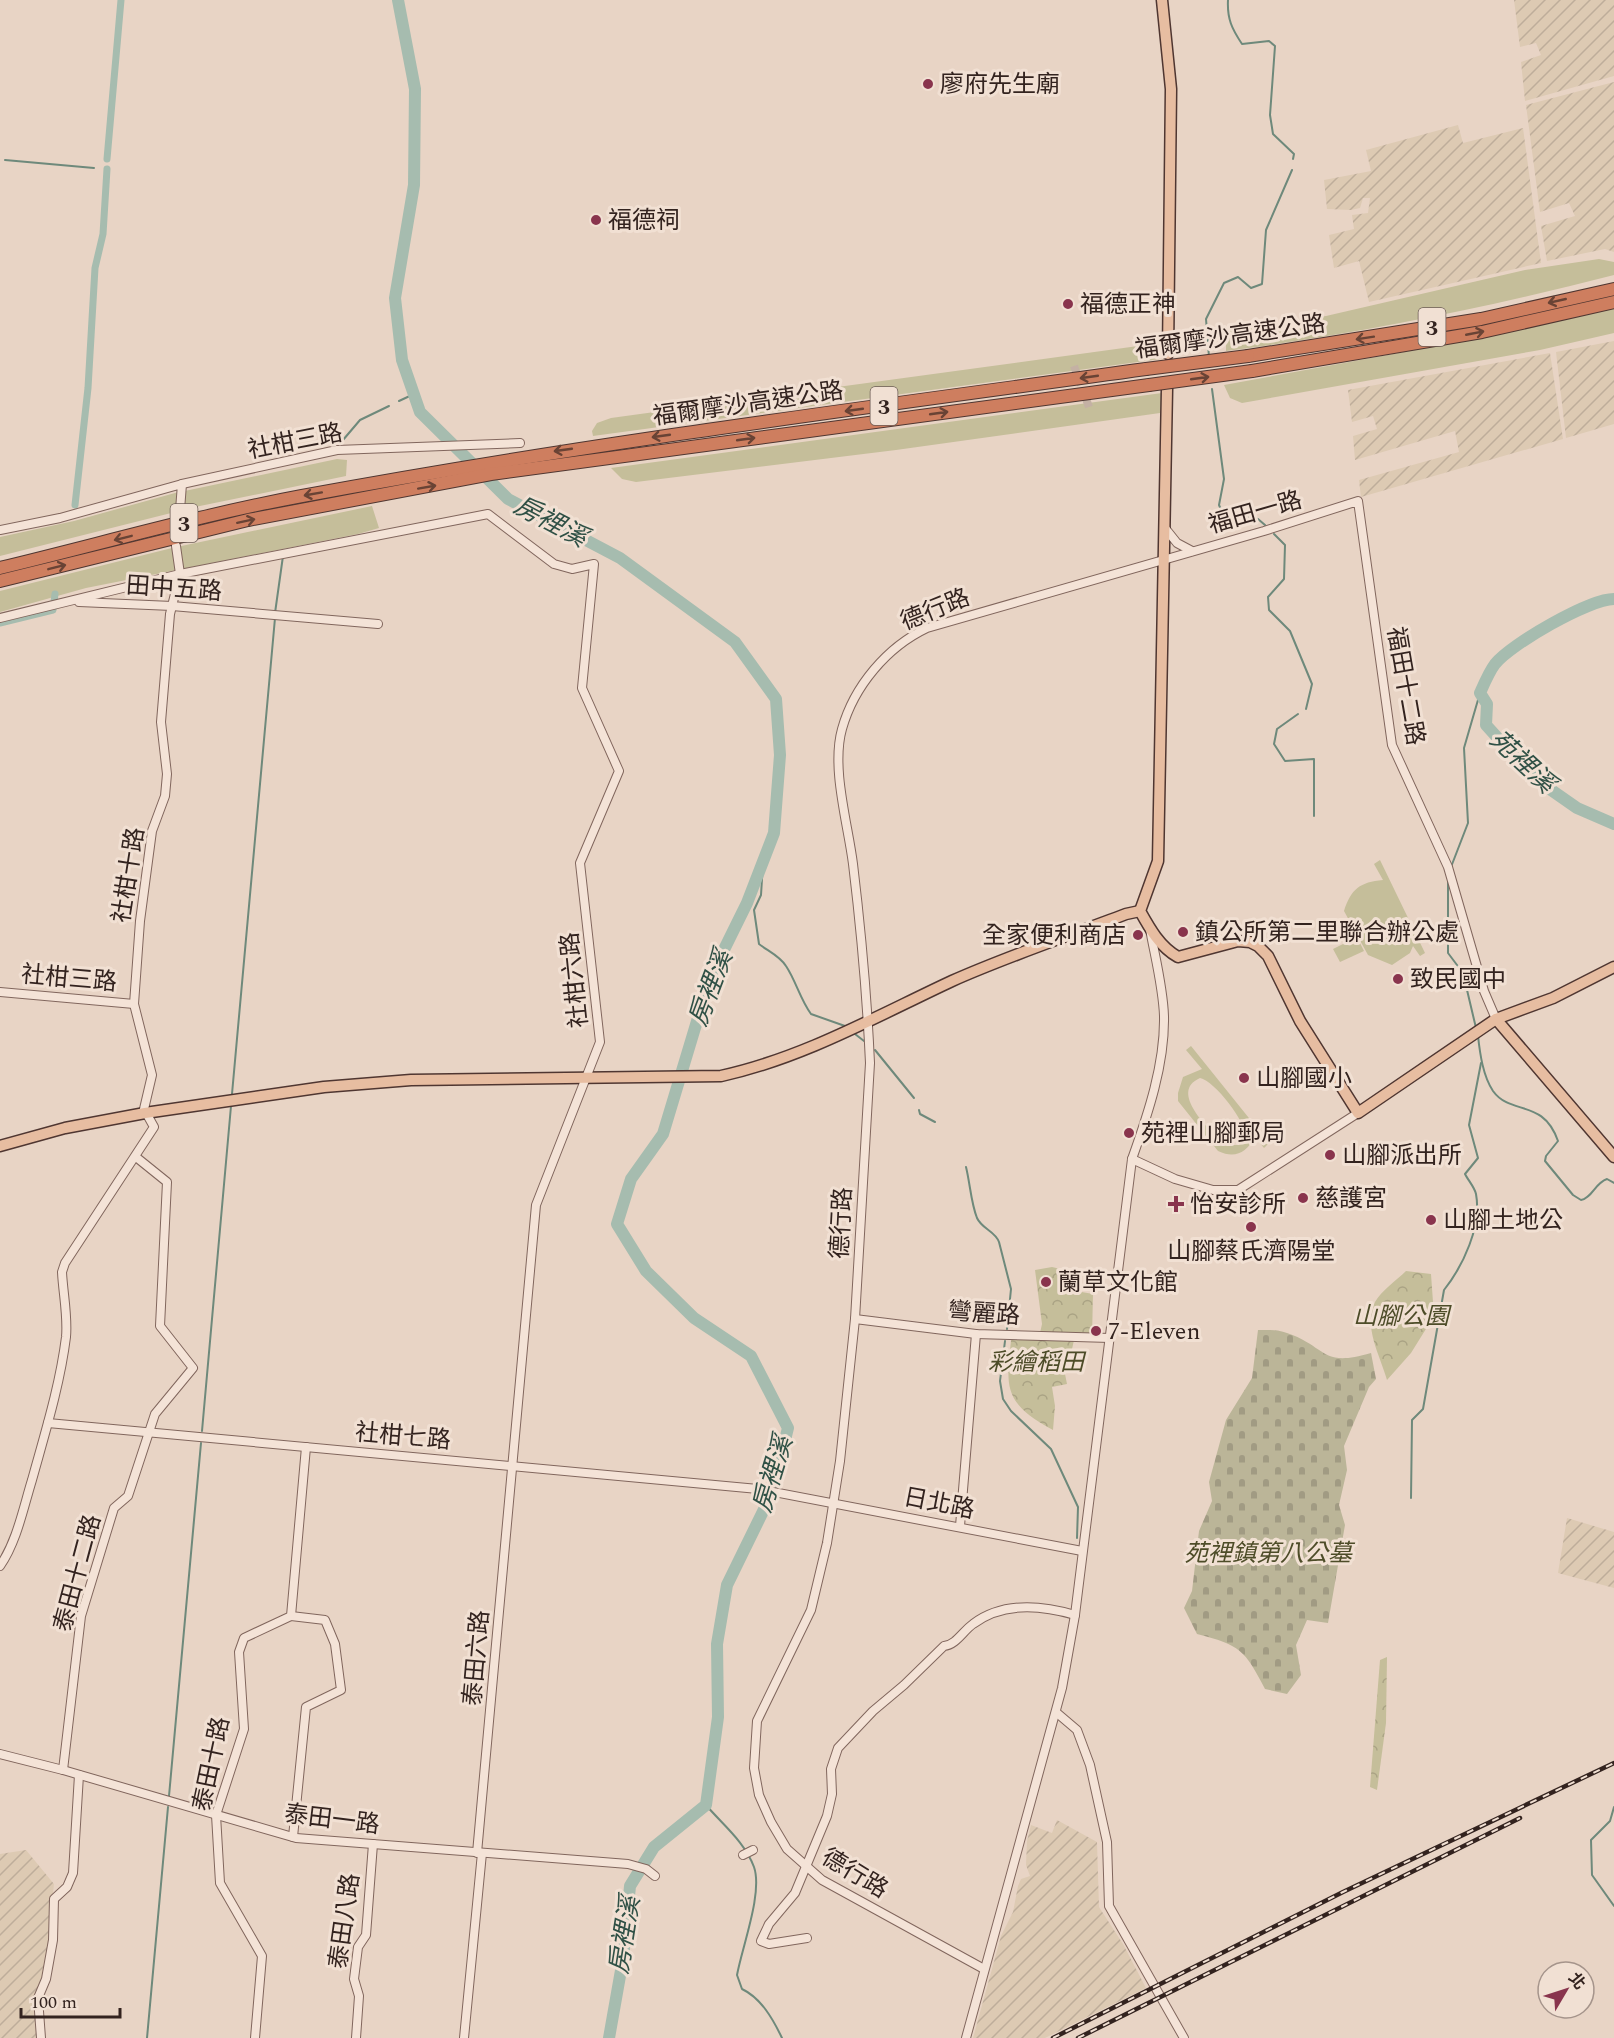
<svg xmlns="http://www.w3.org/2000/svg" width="1614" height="2038" font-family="Spectral,'Noto Sans TC',serif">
<defs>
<pattern id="farmland-furrows" width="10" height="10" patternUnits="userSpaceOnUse" patternTransform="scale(1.5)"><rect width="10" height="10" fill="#ddcab3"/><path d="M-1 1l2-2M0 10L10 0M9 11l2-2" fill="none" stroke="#bead9a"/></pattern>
<pattern id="cemetery-stones" width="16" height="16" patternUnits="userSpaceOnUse" patternTransform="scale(1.5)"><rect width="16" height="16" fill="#bbb598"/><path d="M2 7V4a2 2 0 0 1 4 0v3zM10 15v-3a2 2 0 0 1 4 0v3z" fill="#a19b83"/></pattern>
<pattern id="park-crowns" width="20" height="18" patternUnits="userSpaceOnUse" patternTransform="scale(1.5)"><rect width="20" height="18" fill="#c5be9a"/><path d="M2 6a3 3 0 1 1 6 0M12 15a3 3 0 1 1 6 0" fill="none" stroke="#aaa384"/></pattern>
</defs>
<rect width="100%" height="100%" fill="#e8d4c5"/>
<g fill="url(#farmland-furrows)">
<polygon points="1514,0 1614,0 1614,76 1525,101 1521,62 1541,55 1536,43 1520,47"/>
<polygon points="1614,82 1614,252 1605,249 1547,261 1541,226 1575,216 1569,203 1540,212 1526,105"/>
<polygon points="1458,125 1463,143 1523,128 1541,263 1369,302 1359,261 1334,268 1329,235 1354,229 1352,215 1368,213 1370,198 1363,198 1360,208 1351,210 1327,209 1324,180 1371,171 1366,150"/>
<polygon points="1614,341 1614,424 1566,438 1556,352"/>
<polygon points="1550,353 1563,439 1361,497 1359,480 1459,452 1455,431 1355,460 1353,436 1377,429 1373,416 1352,422 1348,390"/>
<polygon points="1567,1518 1614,1532 1614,1588 1558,1573"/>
<polygon points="1057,1820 1097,1842 1099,1907 1123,1944 1146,1988 1045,2038 973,2038 1001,1936 1013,1912 1018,1886 1021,1879 1030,1876 1026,1865 1027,1841 1031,1825 1052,1833"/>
<polygon points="26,1850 54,1884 45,1970 35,1997 39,2038 0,2038 0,1854"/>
</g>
<g fill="#c5be9a" fill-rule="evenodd">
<path d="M1599,259L1614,262V275C1487,308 1357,334 1226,351V335L1229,329L1326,316L1525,270Z"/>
<polygon points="1614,307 1614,333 1540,350 1242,403 1230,398 1224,385 1480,338"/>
<polygon points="1160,343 1160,359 593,436 592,431 597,423 611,418"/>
<polygon points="1162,393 1160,413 896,450 636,482 622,479 611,468"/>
<polygon points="337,459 347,460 346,476 195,507 0,556 0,537 74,521 175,493"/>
<polygon points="372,506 379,528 358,534 86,588 0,612 0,591 172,548"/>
<path d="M1380,860L1425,953L1420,956L1413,946L1410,953L1392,965L1368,955L1344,911C1351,889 1360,882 1383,880L1374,864Z"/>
<polygon points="1357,937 1364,951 1340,962 1333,949"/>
<path d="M1191,1046L1269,1143L1264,1148L1255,1137C1246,1153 1235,1159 1218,1151L1178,1101V1093L1183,1077L1202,1069L1186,1050ZM1200,1078C1215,1081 1246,1122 1246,1137L1239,1145H1223C1210,1129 1168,1092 1200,1078Z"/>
</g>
<path fill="url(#cemetery-stones)" d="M1258,1330C1267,1330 1278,1329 1287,1333C1328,1347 1320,1368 1371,1353L1376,1379L1369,1387L1344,1446L1347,1470L1339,1505L1345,1525L1328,1623L1307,1620L1296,1645L1301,1675L1287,1694L1265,1689C1245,1650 1240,1645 1197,1634L1184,1608L1192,1591L1199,1531L1212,1501L1209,1482L1226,1420L1252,1378Z"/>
<g fill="url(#park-crowns)">
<path d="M1052,1267L1069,1271L1065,1289L1093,1294L1092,1337L1075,1336L1069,1362L1063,1364L1067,1384L1052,1387L1055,1406L1053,1430C999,1401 1007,1384 1012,1331L1040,1333L1042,1324L1035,1270Z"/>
<path d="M1406,1271L1431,1274L1434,1316L1411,1353L1387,1380C1380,1355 1363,1327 1375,1302C1381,1291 1397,1280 1406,1271Z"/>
<polygon points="1387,1657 1386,1723 1377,1790 1370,1787 1380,1660"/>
</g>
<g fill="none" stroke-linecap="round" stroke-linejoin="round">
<g stroke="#6e897b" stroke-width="2">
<path d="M1228,0C1227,19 1232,29 1242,44L1269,41L1275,46L1270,115L1273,134L1294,154L1293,159"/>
<polyline points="5,160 94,168"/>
<polyline points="105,169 106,169"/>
<polyline points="1209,357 1206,319 1224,283 1238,277 1251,288 1262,284 1266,230 1292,170"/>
<polyline points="1212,389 1224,479 1219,505 1222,512 1258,519 1265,525"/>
<polyline points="399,401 414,394"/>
<polyline points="343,440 360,420 389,406"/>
<polyline points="1274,534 1285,545 1284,579 1268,597 1269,610 1290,631 1312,684 1306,709"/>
<polyline points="275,613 283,556"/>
<polyline points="1298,714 1277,729 1274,744 1285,761 1314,759 1314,816"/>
<path d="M763,863L761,895L754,910L759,944C768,951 780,956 786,966C796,981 800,999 811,1014L845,1026"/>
<polyline points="1451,867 1468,823 1464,748 1480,693"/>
<polyline points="1448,878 1448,953 1463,973 1476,1028"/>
<polyline points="855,1034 864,1041"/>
<path d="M1478,1036C1480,1054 1483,1076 1493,1091C1511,1116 1543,1098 1558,1141L1546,1156L1545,1161L1573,1195L1581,1200C1592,1198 1595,1183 1607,1179L1614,1183"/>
<polyline points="875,1050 914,1098"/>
<polyline points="232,1094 275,618"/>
<polyline points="919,1110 920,1114 935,1122"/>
<path d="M966,1167C970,1183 971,1203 977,1218C982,1229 995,1231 999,1242L1011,1289L1007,1329"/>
<polyline points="1005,1341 1000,1381 1003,1399 1011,1411 1051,1449 1078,1507 1077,1538"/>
<polyline points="202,1431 231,1106"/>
<path d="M1411,1498L1412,1420L1423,1409L1444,1290C1463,1266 1482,1226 1476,1194C1475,1188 1468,1180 1465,1174L1478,1158L1469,1125L1481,1063"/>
<polyline points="169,1796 201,1443"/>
<path d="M706,1805C722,1824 745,1842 754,1867C763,1893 742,1947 737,1975L742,1989C761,1998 773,2019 782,2038"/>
<polyline points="1614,1807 1610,1821 1591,1840 1592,1875 1614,1906"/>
<polyline points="147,2038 168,1807"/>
</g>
<g stroke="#a6bcaf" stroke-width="7">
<polyline points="107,159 121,0"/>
<polyline points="75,505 88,388 95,268 103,234 107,169"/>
<polyline points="0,623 53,610 55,594"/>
</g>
<g stroke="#a6bcaf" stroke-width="12">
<polyline points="398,0 415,89 414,185 395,298 402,360 420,412 508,499 620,558 735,642 776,699 780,755 774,833 747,903 710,978 663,1134 631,1179 617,1224 646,1271 694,1318 751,1356 788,1428 771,1495 727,1585 717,1644 718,1717 706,1805 654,1847 630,1886 623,1959 609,2038"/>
<path d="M1614,599C1589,599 1511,644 1495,664C1489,672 1484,684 1480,693L1487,704L1486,725L1534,778L1577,808L1614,824"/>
</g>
<polyline stroke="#c4b1a4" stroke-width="8" stroke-dasharray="8 4" stroke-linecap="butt" points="1074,366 1089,407"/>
<defs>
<g id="minor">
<polyline points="182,484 337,450 520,443"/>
<polyline points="1165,528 1177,543 1192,551"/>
<polyline points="0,530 60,518 182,484 180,510"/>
<polyline points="79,602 172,606 378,624"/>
<polyline points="0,618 180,574 488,514 554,564 572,569 594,564 582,688 619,771 580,863 600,1042 536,1205 477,1853"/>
<polyline points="0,992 134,1004"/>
<polyline points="1132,1159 1175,1179 1213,1190 1238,1190 1358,1113"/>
<polyline points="855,1319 976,1334 1110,1338"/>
<polyline points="48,1423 758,1489 1082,1551"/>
<polyline points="960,1526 976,1334"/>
<path d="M0,1566C17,1541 23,1509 32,1480C45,1433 60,1385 66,1337C68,1316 63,1293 62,1272L65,1263L154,1127L144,1109L152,1075L134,1004L140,921L152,831L165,796L167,774L161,722L170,614L180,574L176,546"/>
<polyline points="291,1616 325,1620 335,1644 341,1690 306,1707 293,1837"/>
<polyline points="1057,1713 1077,1730 1090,1765 1107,1842 1109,1906 1184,2038"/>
<polyline points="0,1754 63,1770 296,1838 628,1864 646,1869 655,1876"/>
<polyline points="63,1770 81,1616 114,1508 128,1496 155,1414 193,1368 160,1326 167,1182 136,1157"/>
<polyline points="743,1855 753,1850"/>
<path d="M807,1938L769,1944L761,1941L769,1924L795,1893L827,1816L832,1794L831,1769L838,1748L873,1711L904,1685L944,1646C956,1645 963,1631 973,1624C1002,1602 1041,1605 1075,1615"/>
<path d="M984,1969L822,1880L787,1849L771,1822L759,1795L754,1768L757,1721L811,1610L827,1543L840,1461L855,1319L870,1063C867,997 861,930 853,864C848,824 831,768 842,729C854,686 887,647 927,628L1264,531L1358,501L1392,745L1448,867L1484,991L1496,1019"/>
<polyline points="41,2038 38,1998 46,1979 53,1940 54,1899 67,1887 73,1873 79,1775"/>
<polyline points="255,2038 262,1956 220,1883 216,1815 244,1729 239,1652 244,1638 291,1616 306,1447"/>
<polyline points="356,2038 359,1996 354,1979 358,1947 366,1935 373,1844"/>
<polyline points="464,2038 482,1853"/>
<path d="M966,2038L1062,1688L1075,1615L1132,1159C1148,1114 1165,1064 1164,1016C1163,987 1155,957 1150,929"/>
</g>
<g id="major">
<polyline points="1162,0 1171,89 1168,354"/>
<path d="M1167,389L1158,861L1140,911C1150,929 1160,947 1178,957L1238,941L1250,942L1258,946L1268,956L1300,1021L1358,1113L1496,1019L1553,998L1614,967"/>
<polyline points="1496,1019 1614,1157"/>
<path d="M0,1146L65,1128L145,1113L324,1087L411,1080L721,1076C803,1058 877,1016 952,981C1008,956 1068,936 1126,914L1140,911"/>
</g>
<g id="highway">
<polyline points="1248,356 1481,319 1614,289"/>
<polyline points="1252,371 1482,332 1614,302"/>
<path d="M0,568C100,544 200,515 302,496C582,444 864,408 1146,369"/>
<polyline points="0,581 248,520 491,474 1149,385"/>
</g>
</defs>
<use href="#minor" stroke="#81665d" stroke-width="10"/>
<use href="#major" stroke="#4f3631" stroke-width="13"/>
<use href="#highway" stroke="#4f3631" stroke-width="14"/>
<use href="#minor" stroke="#f4e3d7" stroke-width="8"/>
<use href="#major" stroke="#e7bda1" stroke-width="10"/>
<use href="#highway" stroke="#ce7e5f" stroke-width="12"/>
<defs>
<g id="rail">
<polyline points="1053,2038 1343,1892 1614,1763"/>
<polyline points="1078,2038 1520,1818"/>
</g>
</defs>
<use href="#rail" stroke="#33231f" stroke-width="4.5"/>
<use href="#rail" stroke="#f1e0d3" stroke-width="2" stroke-dasharray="7" stroke-linecap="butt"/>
<defs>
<g id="highway-bridge">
<polyline points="1146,369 1248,356"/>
<polyline points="1149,385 1252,371"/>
</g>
</defs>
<use href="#highway-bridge" stroke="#4f3631" stroke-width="14" stroke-linecap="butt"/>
<use href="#highway-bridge" stroke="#ce7e5f" stroke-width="12"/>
</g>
<defs><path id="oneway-shaft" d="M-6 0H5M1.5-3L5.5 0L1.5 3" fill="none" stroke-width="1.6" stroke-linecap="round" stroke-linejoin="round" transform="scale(1.5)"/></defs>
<g stroke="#694335">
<use href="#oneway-shaft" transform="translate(1557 301) rotate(167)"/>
<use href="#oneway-shaft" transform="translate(1475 333) rotate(-11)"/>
<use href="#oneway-shaft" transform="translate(1365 338) rotate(171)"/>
<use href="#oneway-shaft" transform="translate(1089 377) rotate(172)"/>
<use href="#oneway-shaft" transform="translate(1200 378) rotate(-8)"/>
<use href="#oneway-shaft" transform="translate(854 410) rotate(172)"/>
<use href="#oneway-shaft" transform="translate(939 413) rotate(-8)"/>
<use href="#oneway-shaft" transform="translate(661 436) rotate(172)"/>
<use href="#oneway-shaft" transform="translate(746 439) rotate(-8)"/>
<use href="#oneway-shaft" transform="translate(563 450) rotate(172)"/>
<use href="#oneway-shaft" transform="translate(427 487) rotate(-10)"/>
<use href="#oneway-shaft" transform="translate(313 494) rotate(170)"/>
<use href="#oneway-shaft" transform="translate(246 521) rotate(-12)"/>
<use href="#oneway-shaft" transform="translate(123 538) rotate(166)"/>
<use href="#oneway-shaft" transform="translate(57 567) rotate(-14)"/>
</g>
<g fill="#89344d" stroke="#f1e0d3" stroke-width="2">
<circle cx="928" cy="84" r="6"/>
<circle cx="596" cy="220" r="6"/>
<circle cx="1068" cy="304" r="6"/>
<circle cx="1183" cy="932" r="6"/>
<circle cx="1138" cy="935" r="6"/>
<circle cx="1398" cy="979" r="6"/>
<circle cx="1244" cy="1078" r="6"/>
<circle cx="1129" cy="1133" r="6"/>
<circle cx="1330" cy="1155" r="6"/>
<circle cx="1303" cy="1198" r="6"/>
<path d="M1173 1195h6v6h6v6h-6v6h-6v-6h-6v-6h6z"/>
<circle cx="1431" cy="1220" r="6"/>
<circle cx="1251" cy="1227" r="6"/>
<circle cx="1046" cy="1282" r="6"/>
<circle cx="1096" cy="1331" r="6"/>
</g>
<g text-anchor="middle" stroke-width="6" stroke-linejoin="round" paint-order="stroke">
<g fill="#f1e0d3" stroke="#6c5c55" stroke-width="1.5">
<rect x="1418.5" y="308" width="27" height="38" rx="4.5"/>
<rect x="870.5" y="387" width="27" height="38" rx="4.5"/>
<rect x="170.5" y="504" width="27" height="38" rx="4.5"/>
</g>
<g font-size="22" font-weight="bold" fill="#33231f">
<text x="1432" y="335">3</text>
<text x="884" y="414">3</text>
<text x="184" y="531">3</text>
</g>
<g font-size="24" fill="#33231f" stroke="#f1e0d3" text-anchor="start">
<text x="940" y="92">廖府先生廟</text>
<text x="608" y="228">福德祠</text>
<text x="1080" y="312">福德正神</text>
<text x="1195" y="940">鎮公所第二里聯合辦公處</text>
<text x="1126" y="943" text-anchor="end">全家便利商店</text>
<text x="1410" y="987">致民國中</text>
<text x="1256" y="1086">山腳國小</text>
<text x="1141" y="1141">苑裡山腳郵局</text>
<text x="1342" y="1163">山腳派出所</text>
<text x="1315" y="1206">慈護宮</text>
<text x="1190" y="1212">怡安診所</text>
<text x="1443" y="1228">山腳土地公</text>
<text x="1251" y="1259" text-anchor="middle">山腳蔡氏濟陽堂</text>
<text x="1058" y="1290">蘭草文化館</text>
<text x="1108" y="1339">7-Eleven</text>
</g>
<g font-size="24" fill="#33231f" stroke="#f1e0d3">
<text transform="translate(1230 336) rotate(-8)" y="8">福爾摩沙高速公路</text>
<text transform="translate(748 403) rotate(-8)" y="8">福爾摩沙高速公路</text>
<text transform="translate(295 441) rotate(-11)" y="8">社柑三路</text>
<text transform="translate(1255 512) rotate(-16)" y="8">福田一路</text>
<text transform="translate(174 588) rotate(4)" y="8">田中五路</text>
<text transform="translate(935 609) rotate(-22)" y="8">德行路</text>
<text transform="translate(1406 686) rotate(80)" y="8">福田十二路</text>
<text transform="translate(128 875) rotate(-81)" y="8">社柑十路</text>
<text transform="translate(69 978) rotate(5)" y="8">社柑三路</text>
<text transform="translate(574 980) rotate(-96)" y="8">社柑六路</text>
<text transform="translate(841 1223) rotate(-87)" y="8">德行路</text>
<text transform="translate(984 1313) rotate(4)" y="8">彎麗路</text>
<text transform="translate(403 1436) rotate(5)" y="8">社柑七路</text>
<text transform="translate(939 1503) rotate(11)" y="8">日北路</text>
<text transform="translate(77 1573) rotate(-75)" y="8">泰田十二路</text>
<text transform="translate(476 1658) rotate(-85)" y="8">泰田六路</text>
<text transform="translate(211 1764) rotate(-78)" y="8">泰田十路</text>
<text transform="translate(332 1819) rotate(7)" y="8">泰田一路</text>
<text transform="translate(855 1873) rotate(31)" y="8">德行路</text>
<text transform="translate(344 1921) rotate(-82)" y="8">泰田八路</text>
</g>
<g font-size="24" font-style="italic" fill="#4d4c28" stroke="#f1e0d3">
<text x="1401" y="1324">山腳公園</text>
<text x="1036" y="1370">彩繪稻田</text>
<text x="1268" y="1561">苑裡鎮第八公墓</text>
</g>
<g font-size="26" font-style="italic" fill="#305146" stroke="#f1e0d3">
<text transform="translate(551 521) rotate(28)" y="9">房裡溪</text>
<text transform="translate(1523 761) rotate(43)" y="9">苑裡溪</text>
<text transform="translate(710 988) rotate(-69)" y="9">房裡溪</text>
<text transform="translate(772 1474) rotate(-73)" y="9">房裡溪</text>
<text transform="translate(624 1935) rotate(-81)" y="9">房裡溪</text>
</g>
</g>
<g transform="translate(1566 1990) rotate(51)"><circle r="28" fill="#f1e0d3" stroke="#a5948b" stroke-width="1.5"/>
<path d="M0-4.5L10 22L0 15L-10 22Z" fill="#89344d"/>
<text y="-9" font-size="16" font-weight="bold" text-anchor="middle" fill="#33231f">北</text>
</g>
<path d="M21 2008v9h99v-9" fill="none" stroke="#33231f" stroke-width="3"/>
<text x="30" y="2008" font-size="18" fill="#33231f" stroke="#f1e0d3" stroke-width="4.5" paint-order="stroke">100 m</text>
</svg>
